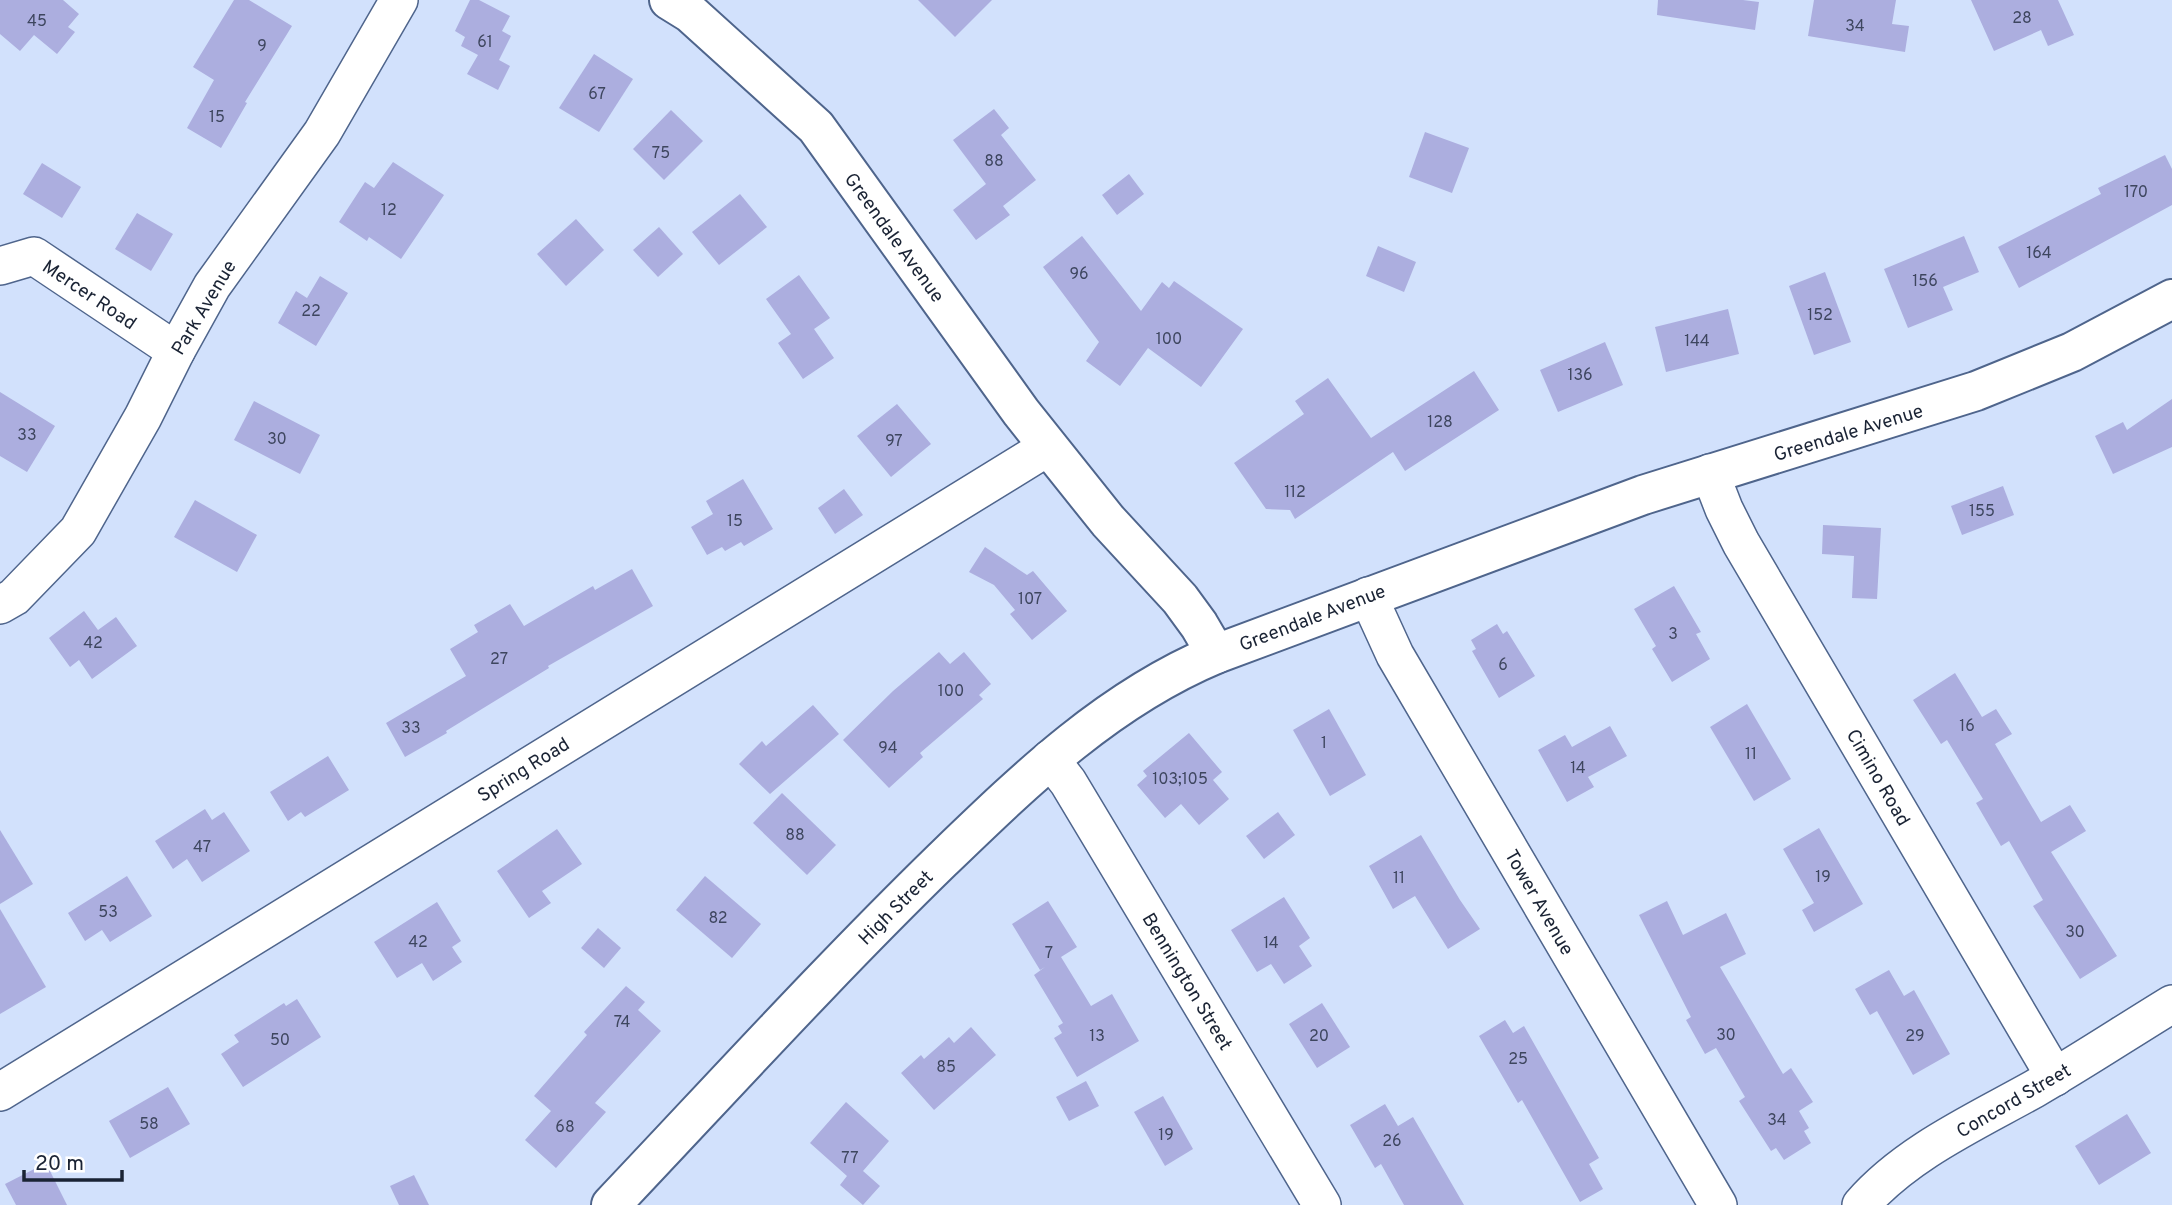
<svg xmlns="http://www.w3.org/2000/svg" width="2172" height="1205" font-family="Overpass,sans-serif">
<rect width="100%" height="100%" fill="#d2e1fc"/>
<g fill="#acaedf">
<polygon points="0,0 63,0 79,14 68,27 75,32 57,54 34,35 20,51 0,34"/>
<polygon points="234,0 249,0 292,26 245,102 247,103 221,148 187,128 214,80 193,67"/>
<polygon points="470,0 479,0 510,16 502,31 511,36 499,60 510,66 498,90 467,74 478,55 461,46 465,37 455,31"/>
<polygon points="918,0 992,0 955,37"/>
<polygon points="1658,0 1743,0 1759,2 1755,30 1657,15"/>
<polygon points="1814,0 1896,0 1892,24 1909,26 1905,52 1808,36"/>
<polygon points="1971,0 2058,0 2074,35 2048,46 2041,30 1994,51"/>
<polygon points="594,54 633,79 599,132 559,108"/>
<polygon points="994,109 1009,128 1001,135 1036,180 1003,206 1010,215 976,240 953,210 986,184 953,140"/>
<polygon points="671,110 703,141 664,180 633,149"/>
<polygon points="1425,132 1469,148 1452,193 1409,177"/>
<polygon points="2165,155 2172,169 2172,205 2019,288 1998,247 2101,194 2098,188"/>
<polygon points="393,162 444,195 401,259 369,237 367,241 339,222 365,182 374,188"/>
<polygon points="42,163 81,187 62,218 23,194"/>
<polygon points="1129,174 1144,194 1117,215 1102,195"/>
<polygon points="740,194 767,227 719,265 692,232"/>
<polygon points="137,213 173,234 151,271 115,249"/>
<polygon points="576,219 604,250 566,286 537,254"/>
<polygon points="659,227 683,254 658,277 633,250"/>
<polygon points="1082,236 1141,311 1162,282 1169,288 1174,281 1243,329 1201,387 1148,348 1120,386 1086,361 1099,342 1043,267"/>
<polygon points="1964,236 1979,272 1943,287 1953,310 1908,328 1884,269"/>
<polygon points="1378,246 1416,262 1404,292 1366,276"/>
<polygon points="1825,272 1851,342 1814,355 1789,286"/>
<polygon points="799,275 830,318 814,329 834,358 803,379 778,343 791,334 766,299"/>
<polygon points="320,276 348,293 316,346 278,323 296,291 307,298"/>
<polygon points="1728,309 1739,354 1666,372 1655,327"/>
<polygon points="1605,342 1623,385 1558,412 1540,370"/>
<polygon points="1474,371 1499,410 1405,471 1393,452 1295,519 1290,510 1266,509 1234,463 1304,414 1295,401 1328,378 1371,438"/>
<polygon points="0,392 55,426 27,472 0,456"/>
<polygon points="2172,399 2172,447 2113,474 2095,436 2123,422 2127,430"/>
<polygon points="254,401 320,435 300,474 234,440"/>
<polygon points="897,404 931,444 891,477 857,436"/>
<polygon points="743,479 773,529 744,546 741,542 725,551 722,547 707,555 691,527 713,514 706,501"/>
<polygon points="2003,486 2014,515 1962,535 1951,506"/>
<polygon points="844,489 863,515 835,534 818,508"/>
<polygon points="195,500 257,535 237,572 174,537"/>
<polygon points="1823,525 1881,528 1877,599 1852,598 1854,556 1822,554"/>
<polygon points="985,547 1027,575 1033,571 1067,611 1032,640 1010,614 1015,610 994,585 969,572"/>
<polygon points="632,569 653,606 548,666 549,668 446,731 447,733 405,757 386,723 466,676 450,649 478,632 474,625 510,604 524,626 593,586 595,590"/>
<polygon points="1674,586 1701,632 1696,634 1710,659 1672,682 1652,649 1656,646 1634,609"/>
<polygon points="84,611 98,630 116,617 137,646 92,679 79,660 70,667 49,638"/>
<polygon points="1497,624 1503,634 1507,631 1535,676 1499,698 1472,651 1476,649 1471,640"/>
<polygon points="939,652 950,664 964,652 991,684 979,695 983,699 920,753 923,757 889,788 843,740 893,691"/>
<polygon points="1955,673 1982,717 1996,709 2012,734 1995,744 2041,822 2070,805 2086,831 2051,852 2117,956 2080,979 2033,906 2043,900 2009,841 2001,846 1976,803 1983,799 1947,740 1941,744 1913,700"/>
<polygon points="1747,704 1791,779 1754,801 1710,727"/>
<polygon points="813,705 839,734 770,794 739,764 762,741 766,746"/>
<polygon points="1329,709 1366,775 1330,796 1293,730"/>
<polygon points="1610,726 1627,756 1588,777 1594,787 1567,802 1538,750 1565,735 1572,747"/>
<polygon points="1189,733 1222,772 1213,780 1229,799 1199,825 1181,804 1165,818 1137,785 1147,776 1143,771"/>
<polygon points="328,756 349,790 305,817 301,812 288,821 270,792"/>
<polygon points="782,793 836,845 807,875 753,823"/>
<polygon points="205,809 212,820 224,812 250,851 202,882 187,859 173,869 155,841"/>
<polygon points="1278,812 1295,835 1264,859 1246,836"/>
<polygon points="1819,828 1863,904 1814,932 1802,910 1814,903 1783,849"/>
<polygon points="557,829 582,864 542,891 551,903 529,918 497,871"/>
<polygon points="0,830 33,884 0,904"/>
<polygon points="1421,835 1460,900 1480,929 1448,949 1415,896 1393,909 1369,866"/>
<polygon points="127,876 152,916 110,942 102,930 85,941 68,913"/>
<polygon points="705,876 761,924 732,958 676,910"/>
<polygon points="1284,897 1310,938 1299,946 1312,966 1284,984 1271,964 1257,972 1231,930"/>
<polygon points="1048,901 1077,947 1061,957 1091,1006 1112,994 1139,1041 1077,1077 1054,1038 1062,1033 1058,1026 1063,1023 1034,975 1045,967 1040,970 1012,924"/>
<polygon points="1667,901 1683,935 1726,913 1746,954 1720,967 1783,1074 1791,1068 1813,1102 1799,1111 1809,1128 1804,1131 1811,1143 1784,1160 1776,1148 1771,1151 1739,1101 1745,1097 1716,1048 1705,1054 1686,1020 1691,1017 1639,915"/>
<polygon points="437,902 461,941 452,947 462,962 433,981 422,963 397,978 374,942"/>
<polygon points="0,909 46,987 0,1014"/>
<polygon points="598,928 621,948 604,968 581,948"/>
<polygon points="1889,970 1904,996 1914,990 1950,1054 1913,1075 1877,1011 1870,1015 1855,989"/>
<polygon points="626,986 645,1002 638,1010 661,1031 595,1103 606,1112 556,1168 525,1140 551,1111 534,1096 587,1035 584,1032"/>
<polygon points="297,999 321,1037 243,1087 221,1054 239,1042 234,1035 284,1003 286,1006"/>
<polygon points="1322,1003 1350,1047 1317,1068 1289,1024"/>
<polygon points="1505,1020 1513,1033 1524,1026 1599,1158 1589,1164 1603,1189 1580,1202 1522,1100 1518,1103 1479,1036"/>
<polygon points="971,1027 996,1055 934,1110 901,1073 921,1055 924,1059 949,1037 954,1043"/>
<polygon points="1086,1081 1099,1106 1069,1121 1056,1097"/>
<polygon points="168,1087 190,1124 130,1158 109,1121"/>
<polygon points="1163,1096 1193,1149 1165,1166 1134,1112"/>
<polygon points="846,1102 889,1141 863,1171 880,1186 863,1205 840,1185 847,1176 810,1143"/>
<polygon points="1385,1104 1398,1126 1413,1117 1464,1205 1404,1205 1381,1164 1375,1168 1350,1125"/>
<polygon points="2127,1114 2151,1153 2099,1185 2075,1146"/>
<polygon points="46,1163 67,1205 16,1205 5,1184"/>
<polygon points="414,1175 429,1205 399,1205 390,1186"/>
</g>
<g fill="none" stroke-linecap="round" stroke-linejoin="round">
<defs>
<g id="minor">
<polyline points="0,266 34,256 176,351"/>
<polyline points="1710,473 1724,509 1741,543 2055,1077"/>
<polyline points="1368,596 1395,655 1718,1205"/>
<polyline points="0,605 14,597 78,531 143,417 176,351 212,286 322,133 399,0"/>
<polyline points="1050,759 1068,782 1322,1205"/>
<polyline points="0,1092 1048,447"/>
<path d="M1861,1205C1906,1153 1975,1122 2034,1089C2081,1062 2126,1032 2172,1004"/>
</g>
<g id="tertiary">
<polyline points="669,0 690,13 816,127 1021,412 1108,521 1180,599 1199,625 1216,654"/>
<path d="M611,1205C720,1090 828,971 942,860C1025,780 1108,699 1216,654L1643,495L1976,391L2072,352L2172,299"/>
</g>
</defs>
<use href="#minor" stroke="#4f658c" stroke-width="40"/>
<use href="#tertiary" stroke="#4f658c" stroke-width="42"/>
<use href="#minor" stroke="#fff" stroke-width="37"/>
<use href="#tertiary" stroke="#fff" stroke-width="38"/>
</g>
<g text-anchor="middle" stroke-width="6" stroke-linejoin="round" paint-order="stroke">
<g font-size="16" fill="#3e465f">
<text x="2022" y="23">28</text>
<text x="37" y="26">45</text>
<text x="1855" y="31">34</text>
<text x="485" y="47">61</text>
<text x="262" y="51">9</text>
<text x="597" y="99">67</text>
<text x="217" y="122">15</text>
<text x="661" y="158">75</text>
<text x="994" y="166">88</text>
<text x="2136" y="197">170</text>
<text x="389" y="215">12</text>
<text x="2039" y="258">164</text>
<text x="1079" y="279">96</text>
<text x="1925" y="286">156</text>
<text x="311" y="316">22</text>
<text x="1820" y="320">152</text>
<text x="1169" y="344">100</text>
<text x="1697" y="346">144</text>
<text x="1580" y="380">136</text>
<text x="1440" y="427">128</text>
<text x="27" y="440">33</text>
<text x="277" y="444">30</text>
<text x="894" y="446">97</text>
<text x="1295" y="497">112</text>
<text x="1982" y="516">155</text>
<text x="735" y="526">15</text>
<text x="1030" y="604">107</text>
<text x="1673" y="639">3</text>
<text x="93" y="648">42</text>
<text x="499" y="664">27</text>
<text x="1503" y="670">6</text>
<text x="951" y="696">100</text>
<text x="1967" y="731">16</text>
<text x="411" y="733">33</text>
<text x="1324" y="748">1</text>
<text x="888" y="753">94</text>
<text x="1751" y="759">11</text>
<text x="1578" y="773">14</text>
<text x="1180" y="784">103;105</text>
<text x="795" y="840">88</text>
<text x="202" y="852">47</text>
<text x="1823" y="882">19</text>
<text x="1399" y="883">11</text>
<text x="108" y="917">53</text>
<text x="718" y="923">82</text>
<text x="2075" y="937">30</text>
<text x="418" y="947">42</text>
<text x="1271" y="948">14</text>
<text x="1049" y="958">7</text>
<text x="622" y="1027">74</text>
<text x="1726" y="1040">30</text>
<text x="1097" y="1041">13</text>
<text x="1319" y="1041">20</text>
<text x="1915" y="1041">29</text>
<text x="280" y="1045">50</text>
<text x="1518" y="1064">25</text>
<text x="946" y="1072">85</text>
<text x="1777" y="1125">34</text>
<text x="149" y="1129">58</text>
<text x="565" y="1132">68</text>
<text x="1166" y="1140">19</text>
<text x="1392" y="1146">26</text>
<text x="850" y="1163">77</text>
</g>
<g font-size="19" fill="#1a2334" stroke="#fff">
<text transform="translate(895 237) rotate(54)" y="7">Greendale Avenue</text>
<text transform="translate(90 294) rotate(34)" y="7">Mercer Road</text>
<text transform="translate(203 307) rotate(-59)" y="7">Park Avenue</text>
<text transform="translate(1848 432) rotate(-17)" y="7">Greendale Avenue</text>
<text transform="translate(1312 617) rotate(-21)" y="7">Greendale Avenue</text>
<text transform="translate(523 769) rotate(-32)" y="7">Spring Road</text>
<text transform="translate(1879 777) rotate(60)" y="7">Cimino Road</text>
<text transform="translate(1540 902) rotate(60)" y="7">Tower Avenue</text>
<text transform="translate(895 907) rotate(-45)" y="7">High Street</text>
<text transform="translate(1188 981) rotate(59)" y="7">Bennington Street</text>
<text transform="translate(2013 1100) rotate(-30)" y="7">Concord Street</text>
</g>
</g>
<path d="M24 1170v10h98v-10" fill="none" stroke="#1a2334" stroke-width="3.5"/>
<text x="35" y="1170" font-size="21" fill="#1a2334" stroke="#ffffff" stroke-width="5" paint-order="stroke">20 m</text>
</svg>
